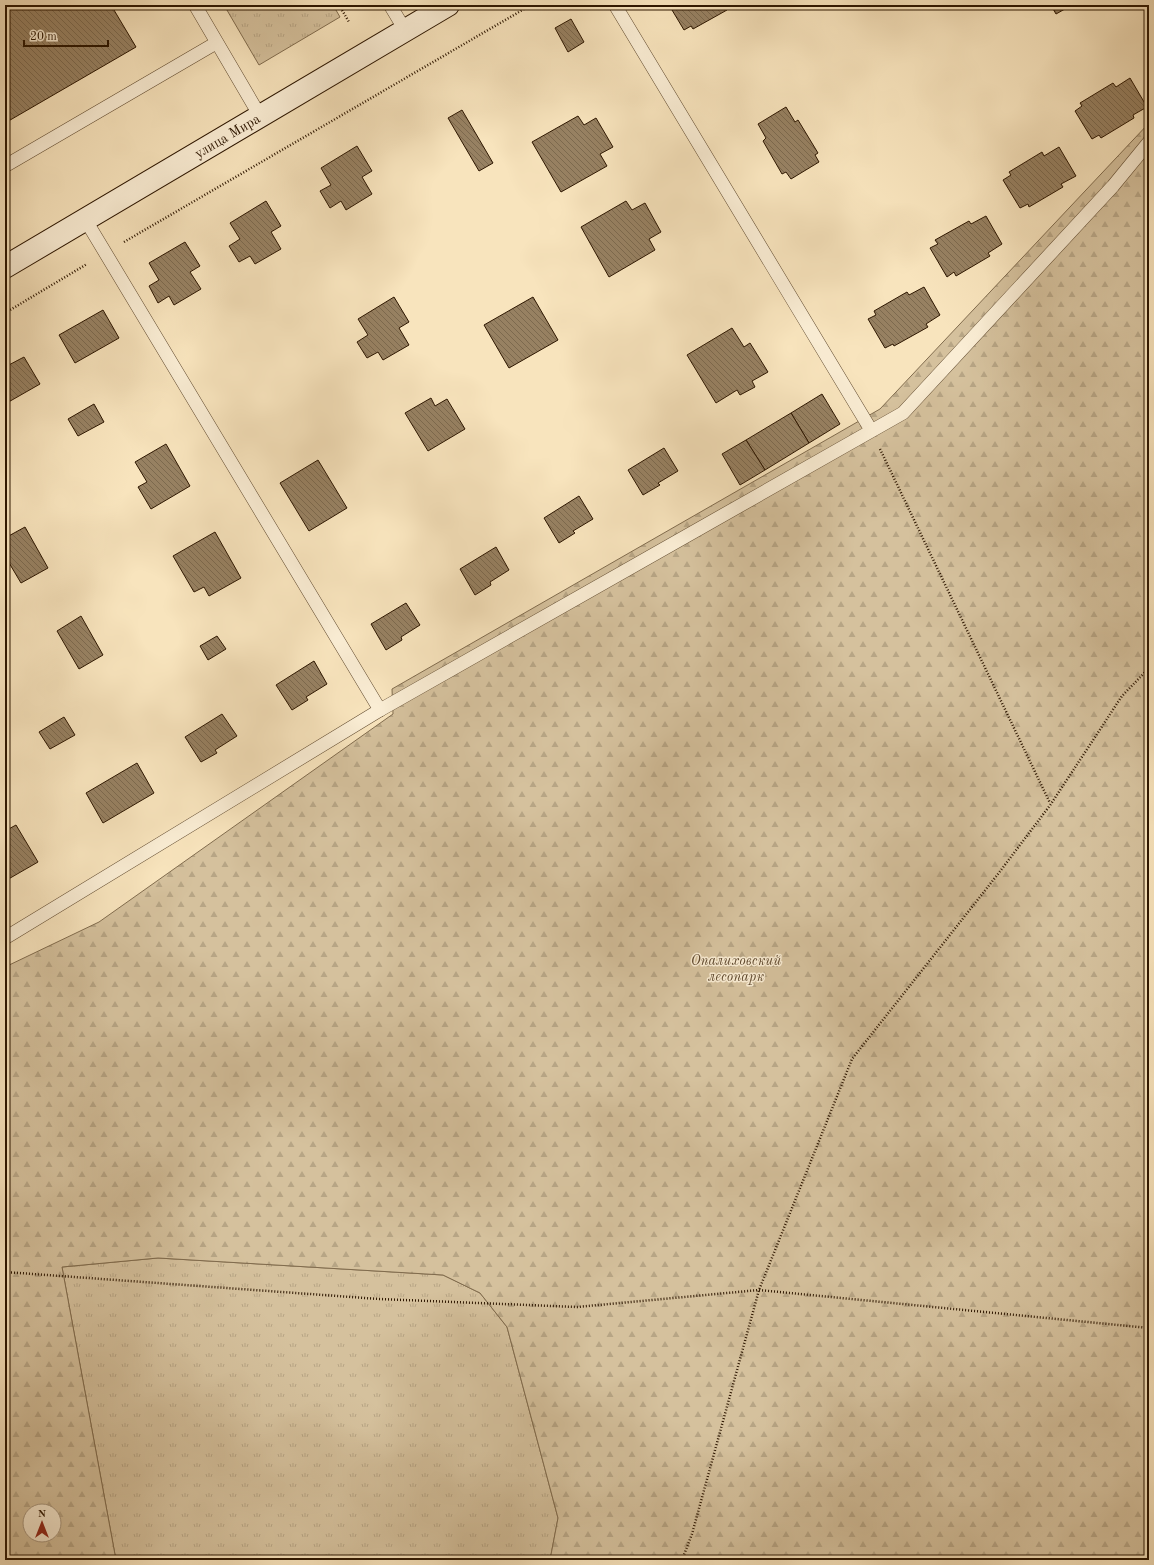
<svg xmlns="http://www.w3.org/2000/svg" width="1154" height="1565" font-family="'Old Standard TT',serif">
<defs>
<pattern id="grass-tufts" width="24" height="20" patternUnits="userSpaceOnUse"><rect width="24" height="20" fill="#d5c19d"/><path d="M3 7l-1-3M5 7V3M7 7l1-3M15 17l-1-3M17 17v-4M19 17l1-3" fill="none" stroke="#b7a585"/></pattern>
<pattern id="forest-firs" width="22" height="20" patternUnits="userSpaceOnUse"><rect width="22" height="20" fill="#d5c19d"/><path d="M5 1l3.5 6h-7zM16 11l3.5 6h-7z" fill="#b7a585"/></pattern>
<pattern id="building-back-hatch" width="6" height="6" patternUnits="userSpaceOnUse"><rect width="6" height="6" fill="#978162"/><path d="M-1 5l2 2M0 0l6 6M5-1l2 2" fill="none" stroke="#7c694e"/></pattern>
</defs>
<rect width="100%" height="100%" fill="#f8e4bd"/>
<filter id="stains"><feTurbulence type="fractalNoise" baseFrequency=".005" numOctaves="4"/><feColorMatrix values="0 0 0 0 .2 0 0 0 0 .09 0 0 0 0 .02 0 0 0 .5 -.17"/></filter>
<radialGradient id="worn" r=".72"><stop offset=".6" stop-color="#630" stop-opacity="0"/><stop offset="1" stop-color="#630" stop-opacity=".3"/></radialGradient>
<g fill="url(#grass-tufts)" stroke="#816c4e">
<polygon points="224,5 333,5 340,17 259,65"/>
<polygon points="158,1258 443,1275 480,1293 507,1327 558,1518 550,1560 116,1560 62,1267"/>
</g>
<path fill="url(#forest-firs)" stroke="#816c4e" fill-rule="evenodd" d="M1149,123V1560H550L558,1518L507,1327L480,1293L443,1275L158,1258L62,1267L116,1560H5V967L99,922L393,714L392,689L880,409ZM30,1511H54V1535H30Z"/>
<g fill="url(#building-back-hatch)" stroke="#2d1600">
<polygon points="5,5 111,5 136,47 5,123"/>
<polygon points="669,5 727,5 725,7 727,10 693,29 691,26 684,30"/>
<polygon points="1046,5 1072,5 1056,14 1052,7 1048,9"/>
<polygon points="571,19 584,42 568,52 555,28"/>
<polygon points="1130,78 1147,107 1133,115 1134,118 1101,138 1099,135 1092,139 1075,111 1082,106 1080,103 1113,83 1116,87"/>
<polygon points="786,107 795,122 798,120 818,153 815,155 819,162 791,179 786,172 782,174 763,141 766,138 758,124"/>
<polygon points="462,110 493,163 479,171 448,118"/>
<polygon points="578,116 584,125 596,118 613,147 600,154 607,166 561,192 532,142"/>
<polygon points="357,146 372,171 362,177 372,194 346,210 341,201 330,208 320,191 331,185 321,168"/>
<polygon points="1059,147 1076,176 1061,184 1063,187 1029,207 1028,204 1020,208 1003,180 1011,175 1009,172 1042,152 1044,156"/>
<polygon points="266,201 281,226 271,232 281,249 255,264 250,256 239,262 229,246 240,239 230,223"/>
<polygon points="626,201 632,210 645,203 661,232 649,239 655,250 609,277 581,227"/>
<polygon points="986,216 1002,244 988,253 990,256 956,276 954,272 947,277 930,248 938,244 935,240 969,221 971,224"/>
<polygon points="185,242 200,266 190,272 201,289 174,305 169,296 158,303 149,286 159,280 149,263"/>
<polygon points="924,287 940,315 926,324 928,327 894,346 893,344 885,348 868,319 876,315 874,311 907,292 909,295"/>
<polygon points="394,297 409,322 399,328 409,345 383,360 378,352 367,358 357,342 368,335 358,319"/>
<polygon points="533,297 558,340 509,368 484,325"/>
<polygon points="103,310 119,338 75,363 59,335"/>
<polygon points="732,328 744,347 750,343 768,372 752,381 755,387 740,395 737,390 716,403 687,355"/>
<polygon points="24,357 40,384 5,404 5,367"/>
<polygon points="822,394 840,424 809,443 791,413"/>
<polygon points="431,398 435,406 447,399 465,429 428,451 405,413"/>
<polygon points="94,404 104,422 78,436 68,419"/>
<polygon points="791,413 809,443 765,470 746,440"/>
<polygon points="746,440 765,470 740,485 722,454"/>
<polygon points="166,444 190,486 151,509 138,487 147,482 135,462"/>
<polygon points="664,448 678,471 658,483 660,485 643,495 628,470"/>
<polygon points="318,460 347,508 309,531 280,483"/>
<polygon points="579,496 593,519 573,531 575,533 559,543 544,518"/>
<polygon points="25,527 48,568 21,583 5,556 5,538"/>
<polygon points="215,532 241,578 209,596 204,587 194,592 173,556"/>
<polygon points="496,547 509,570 490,582 491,585 475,595 460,569"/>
<polygon points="406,603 420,625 401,637 402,640 386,650 371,624"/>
<polygon points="81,616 103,655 79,669 57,631"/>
<polygon points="217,636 226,649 208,660 200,646"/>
<polygon points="314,661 327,684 306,697 308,700 292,710 276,685"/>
<polygon points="222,714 237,736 215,750 217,753 201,762 185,737"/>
<polygon points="64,717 75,735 50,749 39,732"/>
<polygon points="137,763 154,793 103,823 86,793"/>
<polygon points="16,825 38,862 5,881 5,831"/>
</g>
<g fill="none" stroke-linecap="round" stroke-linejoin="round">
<defs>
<g id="lane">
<polyline points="195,5 260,116"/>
<polyline points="390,5 405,30"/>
<polyline points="615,5 871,430"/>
<polyline points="5,166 216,43"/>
<polyline points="85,219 380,710"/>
<polyline points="5,938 380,710 903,413 1113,186 1149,142"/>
</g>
<g id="secondary">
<path id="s1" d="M5,267L448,5"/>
</g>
</defs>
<use href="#lane" stroke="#604a2f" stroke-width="14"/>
<use href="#secondary" stroke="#2d1600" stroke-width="24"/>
<g stroke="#2d1600" stroke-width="2.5" stroke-dasharray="1 2" stroke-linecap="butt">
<polyline points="339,5 349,22"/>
<polyline points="124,242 531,5"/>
<polyline points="5,313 87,264"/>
<polyline points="880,449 1050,803"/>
<polyline points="5,1272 379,1299 577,1307 759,1290 1149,1328"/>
<polyline points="682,1560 692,1534 759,1290 852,1059 998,874 1051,804 1122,696 1149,668"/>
</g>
<use href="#lane" stroke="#faedd4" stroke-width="13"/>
<use href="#secondary" stroke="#faedd4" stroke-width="22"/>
</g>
<g text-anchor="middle" stroke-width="3" stroke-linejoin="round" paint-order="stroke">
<g font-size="14" fill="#2d1600" stroke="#faedd4">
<text dy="5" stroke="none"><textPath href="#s1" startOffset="258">улица Мира</textPath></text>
</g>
<g font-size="14" font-style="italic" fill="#5f492f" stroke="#faedd4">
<text x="736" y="965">Опалиховский<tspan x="736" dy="16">лесопарк</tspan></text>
</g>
</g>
<rect width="1154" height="1565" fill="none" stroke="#f8e4bd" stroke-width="20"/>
<rect x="6" y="6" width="1142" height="1553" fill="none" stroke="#2d1600" stroke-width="2"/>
<rect x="10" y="10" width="1134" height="1545" fill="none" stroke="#2d1600"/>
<g transform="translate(42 1523)"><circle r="19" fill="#faedd4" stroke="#a8977f"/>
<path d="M0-3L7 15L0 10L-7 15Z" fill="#8f2418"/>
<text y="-6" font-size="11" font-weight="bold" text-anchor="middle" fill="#2d1600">N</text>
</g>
<path d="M24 40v6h84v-6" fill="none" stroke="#2d1600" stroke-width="2"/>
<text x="30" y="40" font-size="12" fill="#2d1600" stroke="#faedd4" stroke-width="3" paint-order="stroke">20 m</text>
<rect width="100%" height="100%" filter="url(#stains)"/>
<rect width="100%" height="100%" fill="url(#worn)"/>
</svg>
